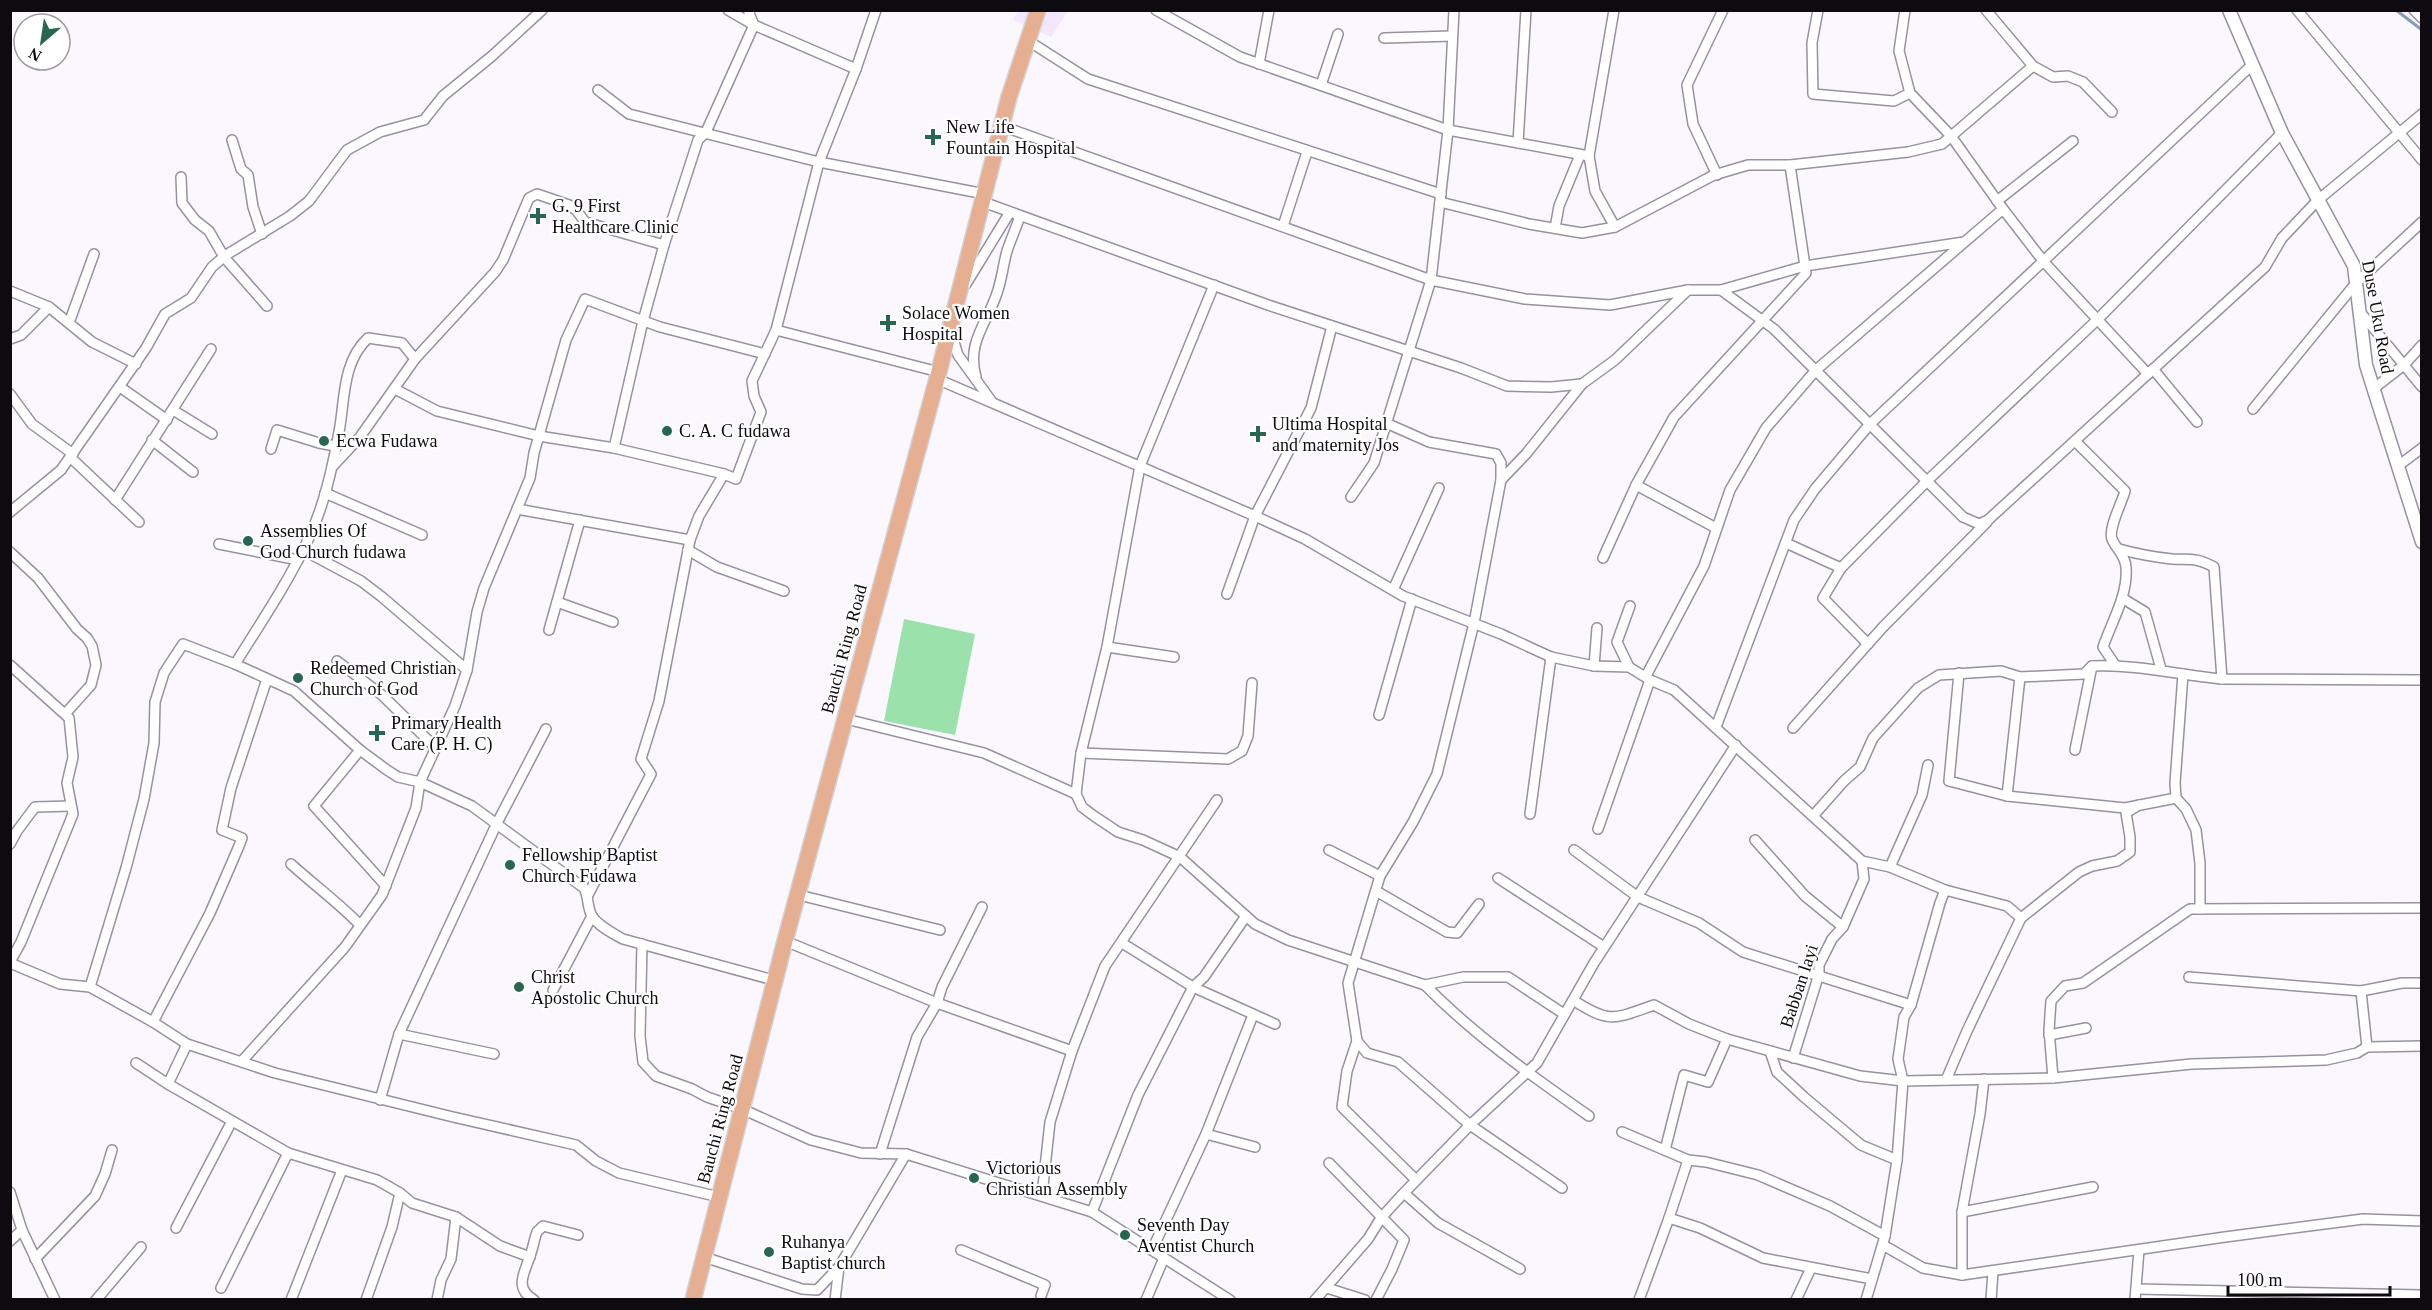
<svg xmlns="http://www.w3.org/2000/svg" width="2432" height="1310" font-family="Georgia,serif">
<rect width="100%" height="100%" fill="#faf7fe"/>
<polygon fill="#f2e7fe" points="1018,11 1068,11 1051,37 1013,20"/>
<polygon fill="#9ae1ac" points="904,619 975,634 955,735 884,721"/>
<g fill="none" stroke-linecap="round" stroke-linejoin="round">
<polyline stroke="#839eb7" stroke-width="3" points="2396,10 2422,30"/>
<defs>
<g id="minor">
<polyline points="728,10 754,25 856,69"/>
<polyline points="1156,10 1240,57 1448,130 1589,156"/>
<polyline points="1614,10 1589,156 1595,191 1615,227"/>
<polyline points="1818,10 1812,43 1813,94 1894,101 1910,93"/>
<polyline points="1905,10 1899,51 1910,93 1951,136 2003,209 2044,262 2148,374"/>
<polyline points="1986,10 2033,66 2053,77 2068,76 2083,82 2112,112"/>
<polyline points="2297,10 2422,160"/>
<polyline points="2414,10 2422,18"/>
<polyline points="1384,38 1452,36"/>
<polyline points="1027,40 1088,79 1441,194"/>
<polyline points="1259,64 1269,10"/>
<polyline points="1321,85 1338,34"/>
<polyline points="598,90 629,114 819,162 985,194"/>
<polyline points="1002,126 1431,280 1525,299 1610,305 1688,290 1721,290 1774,329 1963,517 1979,524 1988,520 2265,267 2282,238 2318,200 2422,114"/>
<polyline points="232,140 241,169 248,175 253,207 262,234"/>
<polyline points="1518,143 1526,10"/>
<polyline points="1717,175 1693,124 1687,85 1723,10"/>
<polyline points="181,177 182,203 195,220 209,231 224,257 267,306"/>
<polyline points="1997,201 2073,141"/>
<polyline points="983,202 1268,305 1461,368 1507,386 1551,387 1582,384"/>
<polyline points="1440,202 1529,224 1582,233 1615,227 1714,175 1748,165 1790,165 1908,152 1942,144 2033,66"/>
<polyline points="1283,226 1307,152"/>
<polyline points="1555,228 1559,206 1580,155"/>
<polyline points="966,284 1010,212"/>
<polyline points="1214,285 1140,466 1107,647 1081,753 1076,794 1082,807 1094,816 1118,832 1143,840 1180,857 1255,924 1288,940 1425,985 1463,977 1508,977 1564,1014"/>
<polyline points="1721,290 1805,266 1964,242"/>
<polyline points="10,291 49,307 92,342 136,364"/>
<polyline points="2361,313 2422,387"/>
<polyline points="69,323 94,254"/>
<polyline points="776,330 939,372"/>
<polyline points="951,332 958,355 992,402"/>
<polyline points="10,339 21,335 49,307"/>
<polyline points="2153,369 2197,422"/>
<path d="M976,377C966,342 988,322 997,293C1002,279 1003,265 1007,251C1011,239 1016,228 1020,216"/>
<polyline points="937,379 1255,516 1305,539 1403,596 1501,634 1551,657 1594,666 1629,667 1650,680 1674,690 1862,861 1890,867 1945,890"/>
<polyline points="120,387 167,420"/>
<polyline points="395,389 437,411 539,436 614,448 724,474"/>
<polyline points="2373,389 2404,365 2422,345"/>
<polyline points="10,394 32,424 73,454"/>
<polyline points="2253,409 2356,283 2422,222"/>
<polyline points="173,410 212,434"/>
<polyline points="1386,423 1429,442 1496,454 1501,463 1501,480 1474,623 1437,774 1413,822 1380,876 1348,983 1357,1041 1367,1053 1398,1062 1470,1125 1562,1188"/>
<polyline points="152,440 193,472"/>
<path d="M2075,441L2125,491C2122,503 2108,528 2112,539C2116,549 2126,556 2126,568C2128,595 2112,621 2103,647L2115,665"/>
<polyline points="614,448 643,321 664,245 698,140 706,132 754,25 749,13 750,10"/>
<polyline points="271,449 277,430 319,443 335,446"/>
<polyline points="70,457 139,522"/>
<polyline points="333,466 360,437 415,359 495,272 503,260 529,198 537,194 569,205 577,211 585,222 664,245"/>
<polyline points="2398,466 2422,448"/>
<polyline points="1501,480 1526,454 1582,384 1615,360 1688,290"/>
<polyline points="1636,485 1716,528"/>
<polyline points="325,493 422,535"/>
<polyline points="1351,497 1374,463 1431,280 1448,130 1454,10"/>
<polyline points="115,500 211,349"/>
<polyline points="517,509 690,540"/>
<polyline points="10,512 61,470 146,348 165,314 191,298 212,267 226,255 290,216 309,201 347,150 380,132 424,120 443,96 492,56 542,10"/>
<polyline points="1786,543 1841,568 1927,481 2097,320 2282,133"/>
<polyline points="219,544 298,560"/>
<path d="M2119,549C2137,554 2153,557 2172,559C2190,560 2196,557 2214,567L2222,679"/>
<polyline points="303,550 361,581 382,597 467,670"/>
<polyline points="688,550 717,567 784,591"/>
<polyline points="10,552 38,578 77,629 87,638 92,646 96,665 91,685 65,714"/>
<polyline points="1603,558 1636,485 1674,417 1806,273 1790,165"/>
<polyline points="1841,568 1823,598 1868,644"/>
<polyline points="1393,590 1439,488"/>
<polyline points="1227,594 1255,516 1311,408 1332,326"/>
<polyline points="2122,598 2145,612 2161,669"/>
<polyline points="557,602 613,622"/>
<polyline points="549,630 580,520"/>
<polyline points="1107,647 1174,657"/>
<polyline points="337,661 382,695 436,748"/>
<path d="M235,664C260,624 287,584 307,542C324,507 332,469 339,432C345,400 342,362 368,338L402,343L415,359"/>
<polyline points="10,665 69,718 73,757 67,783 73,814 21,942 10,962"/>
<polyline points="1594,666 1597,628"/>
<polyline points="1629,667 1617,642 1630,606"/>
<polyline points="1959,673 1949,781 2007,796 2125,808 2176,798"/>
<polyline points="2183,674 2175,783 2176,798 2186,809 2196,830 2200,863 2200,909"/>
<polyline points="1646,676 1704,566 1730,490 1766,428 1816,370 2003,209"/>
<polyline points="1379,715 1412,599"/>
<polyline points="846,719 984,753 1076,794"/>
<polyline points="1716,727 1794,520 1815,489 1870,424 2253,64"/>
<polyline points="1793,728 1883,627 1987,522"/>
<polyline points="360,750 314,806 386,886"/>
<polyline points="2075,750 2092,666"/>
<polyline points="1081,753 1228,759 1242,751 1248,736 1252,683"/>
<polyline points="2007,796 2020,677"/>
<polyline points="1530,814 1551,657"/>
<path d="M1813,816L1844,781L1860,767L1873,738L1918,688L1939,675L2001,671L2020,677L2084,674L2092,666C2139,664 2177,675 2222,679L2422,680"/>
<polyline points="1598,829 1650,680"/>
<polyline points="1755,840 1805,896 1843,927"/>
<polyline points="10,844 17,831 35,807 71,806"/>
<polyline points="1329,850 1380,876"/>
<polyline points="1574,850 1638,897 1699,923 1743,952 1911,1005"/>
<path d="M291,864C314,885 339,903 360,925"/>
<polyline points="1890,867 1922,795 1928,765"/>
<polyline points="1498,878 1604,947"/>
<polyline points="1376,891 1447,932 1457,933 1479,904"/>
<polyline points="588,895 651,774 641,759 659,701 690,540 699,516 724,474 736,479 761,412 754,396 752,381 776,330 819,162 856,69 876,10"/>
<polyline points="799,895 940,930"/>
<polyline points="785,941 937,1003 1072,1051"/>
<polyline points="1122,943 1193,987 1275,1024"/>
<polyline points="642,944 640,1036 643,1062 656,1076 692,1089 707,1097 742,1109 811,1140 861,1153 906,1154 1092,1212 1230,1300"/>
<polyline points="10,963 60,984 90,987 153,1022 187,1044 275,1073 453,1117 576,1145 596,1161 619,1173 719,1197"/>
<polyline points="2189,977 2361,991 2402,983 2422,983"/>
<path d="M1425,985C1474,1035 1532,1076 1589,1116"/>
<path d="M90,987L126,868L144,799L154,743L155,702L164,673L183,644L235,664L294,691L360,750L387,770L398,777L420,782L472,806L584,888C589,897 587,908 592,916C598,926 614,934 623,939L777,981"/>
<polyline points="553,990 592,916"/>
<polyline points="2361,991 2367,1047"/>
<path d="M1573,1000C1610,1024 1614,1019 1654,1005L1689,1024L1727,1039L1860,1076L1903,1081L2053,1078L2192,1064L2326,1060L2357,1053L2367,1047L2422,1046"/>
<polyline points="153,1022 210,913 239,846 242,838 222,830 231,788 267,679"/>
<polyline points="399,1034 494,1054"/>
<polyline points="2049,1035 2086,1028"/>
<polyline points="1357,1041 1347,1071 1342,1107 1416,1180"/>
<polyline points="187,1044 168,1084 288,1153 377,1180 400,1193 412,1203 456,1217 500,1246 530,1257"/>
<polyline points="1770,1051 1777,1072 1804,1097 1861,1145 1897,1160"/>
<polyline points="1793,1058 1819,974 1819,965 1832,939 1843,927 1864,879 1862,861"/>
<polyline points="242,1061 345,947 382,895 416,808 420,782 455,706 467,670 477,612 484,588 530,478 534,453 566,340 585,299 660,327 765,354"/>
<polyline points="136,1063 168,1084"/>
<polyline points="2053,1078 2049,1030 2051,1001 2065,986 2083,983 2190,909 2422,908"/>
<polyline points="1946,1080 1967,1031 2021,918 2079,872 2092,866 2117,861 2130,852 2130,837 2126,813 2139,805"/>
<polyline points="380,1100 399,1034 497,823 546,729"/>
<polyline points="1622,1132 1688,1160 1706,1162 1758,1175 1830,1206 1885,1236"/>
<polyline points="1206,1134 1255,1147"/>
<polyline points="1665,1150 1684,1075 1708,1082 1727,1039"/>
<polyline points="880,1154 917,1037 937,1003 942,987 982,907"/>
<polyline points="1329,1163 1404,1240 1392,1269 1376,1300"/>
<polyline points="10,1192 22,1230 55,1300"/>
<polyline points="1404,1193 1438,1223 1520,1269"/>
<polyline points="1042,1195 1050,1122 1072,1051 1105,966 1217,800"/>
<polyline points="1092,1212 1138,1095 1193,987 1204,977 1246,916"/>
<polyline points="1962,1212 2093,1187"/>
<polyline points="1669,1218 1700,1228 1763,1258 1872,1279"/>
<polyline points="176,1228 232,1121"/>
<polyline points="10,1241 22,1230"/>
<polyline points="1883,1245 1923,1268 1962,1275 2225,1237 2363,1219 2422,1221"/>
<polyline points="961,1250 1045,1285 1041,1296"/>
<polyline points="1152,1250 1206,1134 1253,1015"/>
<polyline points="704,1257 802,1289 817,1290 839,1267"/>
<polyline points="35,1259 95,1196 105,1174 112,1150"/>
<polyline points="1962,1275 1962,1212 1980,1114 1984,1079"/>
<polyline points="221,1288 288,1153"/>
<polyline points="1327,1288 1365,1300"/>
<polyline points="2136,1289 2422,1295"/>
<polyline points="96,1300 141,1247"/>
<polyline points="291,1300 342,1170"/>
<polyline points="366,1300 392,1227 400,1193"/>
<polyline points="437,1300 441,1280 451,1259 456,1217"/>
<path d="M534,1300C514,1288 524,1274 530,1256C533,1248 534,1240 537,1232L543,1226L578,1235"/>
<polyline points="835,1300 839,1267 906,1154"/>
<polyline points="1146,1300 1164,1258"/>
<polyline points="1315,1300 1368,1239 1381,1218 1400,1197 1470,1125 1537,1063 1594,963 1736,745"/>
<polyline points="1639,1300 1669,1218 1688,1160"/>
<polyline points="1796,1300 1811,1268"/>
<polyline points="1866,1300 1885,1236 1897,1160 1903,1081 1898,1059 1904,1017 1911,1005 1940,903 1945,890 2007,906 2021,918"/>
<polyline points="1991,1300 1993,1271"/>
<polyline points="2135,1300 2139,1250"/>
</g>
<polyline id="tertiary" points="2229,10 2282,133 2354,266 2366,365 2422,542"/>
<polyline id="primary" points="693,1300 785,941 937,379 1009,97 1038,10"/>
</defs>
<use href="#minor" stroke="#9891a0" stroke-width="12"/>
<use href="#tertiary" stroke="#9891a0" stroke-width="15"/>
<use href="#primary" stroke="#d3d3d4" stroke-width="18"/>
<use href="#minor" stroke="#fff" stroke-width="9"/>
<use href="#tertiary" stroke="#fff" stroke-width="12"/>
<use href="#primary" stroke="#e6af91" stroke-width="15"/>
</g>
<g fill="#296651" stroke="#fff" stroke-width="2">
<path d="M930 128h6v6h6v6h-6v6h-6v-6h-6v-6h6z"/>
<path d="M535 207h6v6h6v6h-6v6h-6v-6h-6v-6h6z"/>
<path d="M885 314h6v6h6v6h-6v6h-6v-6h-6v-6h6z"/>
<circle cx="667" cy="431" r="6"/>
<path d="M1255 425h6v6h6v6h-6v6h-6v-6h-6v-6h6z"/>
<circle cx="324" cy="441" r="6"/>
<circle cx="248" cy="541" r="6"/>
<circle cx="298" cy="678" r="6"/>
<path d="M374 724h6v6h6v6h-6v6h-6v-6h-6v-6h6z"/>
<circle cx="510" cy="865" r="6"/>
<circle cx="519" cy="987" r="6"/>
<circle cx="974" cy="1178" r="6"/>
<circle cx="1125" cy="1235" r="6"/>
<circle cx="769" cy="1252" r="6"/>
</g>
<g text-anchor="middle" stroke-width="4.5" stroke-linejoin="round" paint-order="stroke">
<g font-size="18" fill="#0d0b10" stroke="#fff" text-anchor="start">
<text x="946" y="133">New Life<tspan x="946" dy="21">Fountain Hospital</tspan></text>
<text x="552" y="212">G. 9 First<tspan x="552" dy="21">Healthcare Clinic</tspan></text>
<text x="902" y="319">Solace Women<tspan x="902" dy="21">Hospital</tspan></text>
<text x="1272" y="430">Ultima Hospital<tspan x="1272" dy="21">and maternity Jos</tspan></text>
<text x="679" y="437">C. A. C fudawa</text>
<text x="336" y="447">Ecwa Fudawa</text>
<text x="260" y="537">Assemblies Of<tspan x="260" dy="21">God Church fudawa</tspan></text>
<text x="310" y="674">Redeemed Christian<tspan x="310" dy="21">Church of God</tspan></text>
<text x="391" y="729">Primary Health<tspan x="391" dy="21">Care (P. H. C)</tspan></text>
<text x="522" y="861">Fellowship Baptist<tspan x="522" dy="21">Church Fudawa</tspan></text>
<text x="531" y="983">Christ<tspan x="531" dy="21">Apostolic Church</tspan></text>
<text x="986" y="1174">Victorious<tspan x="986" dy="21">Christian Assembly</tspan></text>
<text x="1137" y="1231">Seventh Day<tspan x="1137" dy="21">Aventist Church</tspan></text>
<text x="781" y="1248">Ruhanya<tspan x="781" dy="21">Baptist church</tspan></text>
</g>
<g font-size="18" fill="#0d0b10" stroke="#fff">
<text transform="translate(2378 317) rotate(80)" y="6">Duse Uku Road</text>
<text transform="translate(844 649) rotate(-75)" y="6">Bauchi Ring Road</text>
<text transform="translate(1799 986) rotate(-72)" y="6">Babban layi</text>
<text transform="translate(720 1119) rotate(-75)" y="6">Bauchi Ring Road</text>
</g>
</g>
<rect width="2432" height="1310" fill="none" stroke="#0d0b10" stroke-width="24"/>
<g transform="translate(42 42) rotate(209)"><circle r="28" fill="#ffffff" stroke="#9e9d9f" stroke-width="1.5"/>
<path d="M0-4.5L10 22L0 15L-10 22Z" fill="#296651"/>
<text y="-9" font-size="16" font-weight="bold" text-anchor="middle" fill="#0d0b10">N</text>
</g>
<path d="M2228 1286v9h162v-9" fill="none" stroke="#0d0b10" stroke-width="3"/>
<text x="2237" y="1286" font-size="18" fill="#0d0b10" stroke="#ffffff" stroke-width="4.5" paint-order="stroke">100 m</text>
</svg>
